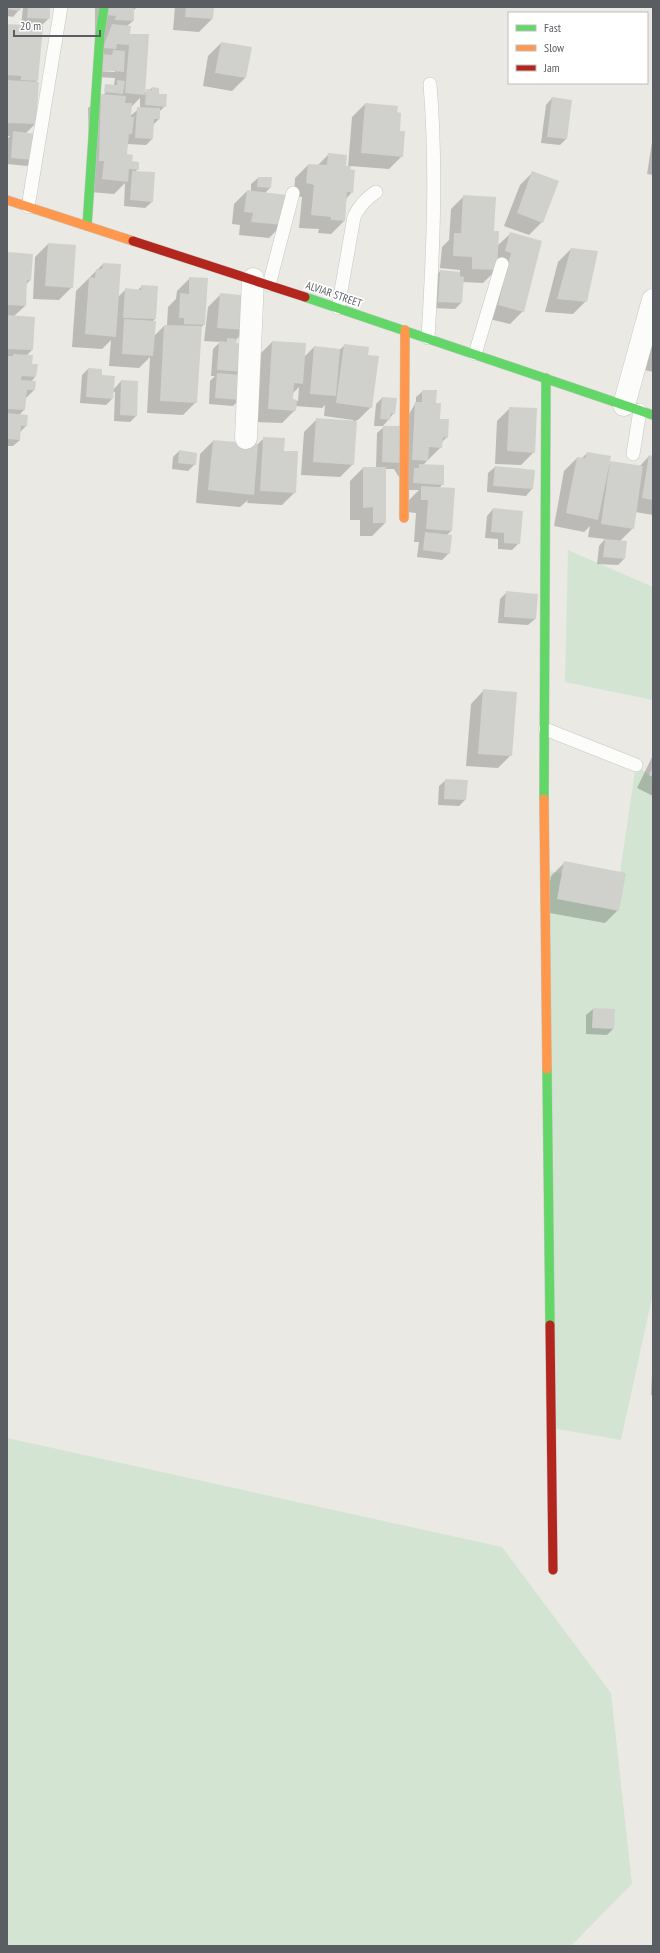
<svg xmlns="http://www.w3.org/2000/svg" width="660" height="1953" font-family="'PT Sans Narrow',sans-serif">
<rect width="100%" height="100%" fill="#eae9e4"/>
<g fill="#d3e5d2">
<polygon points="568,550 653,587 653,700 565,682"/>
<polygon points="636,765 653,778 653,1293 621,1440 552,1428 544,870 618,885"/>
<polygon points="7,1438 502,1547 611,1693 632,1884 571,1946 7,1946"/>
</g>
<g fill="#0003" fill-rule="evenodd">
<polygon points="7,7 20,7 19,10 13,17 7,16"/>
<polygon points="23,7 49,7 49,18 42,25 30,24 37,81 35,83 35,124 25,134 33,159 27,166 7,164 7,139 10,136 7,136 7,25 21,26"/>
<path d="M95,7H137L133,11V21L127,26L144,93L152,88L165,106L159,112V119L153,125L152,139L146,145L127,144L126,155L138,169L135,172L152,202L145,208L124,206L125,183L114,194L90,192L88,108L114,85L115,78L95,77ZM115,70V72L96,71ZM140,98V108L130,116L131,107Z"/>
<polygon points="175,7 213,7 212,19 199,32 173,30"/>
<polygon points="221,43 245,78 232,91 203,86 208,56"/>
<polygon points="552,98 566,139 560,145 541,143 546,105"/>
<polygon points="365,104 396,113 402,156 389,169 350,166 352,192 346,199 344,221 331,234 318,233 319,229 299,228 302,197 294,196 295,178 308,165 318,165 328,155 345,167 348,167 352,117"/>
<polygon points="653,136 653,175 647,174"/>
<polygon points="533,172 542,222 529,235 504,226 520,185"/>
<polygon points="258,178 271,178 270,188 265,193 282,225 269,238 239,235 240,225 232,224 234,204 247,191 251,191 251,184"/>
<polygon points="464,196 493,232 497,246 510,234 523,311 510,324 485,318 496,270 483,283 462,282 461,303 455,309 432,308 434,278 440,271 460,273 460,270 440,268 442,247 449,240 451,209"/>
<polygon points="48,244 72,287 59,300 33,299 35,257"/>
<polygon points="571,249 586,301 573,314 545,312 558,262"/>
<polygon points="7,253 30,280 26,285 25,306 14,316 32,350 26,356 35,377 31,382 34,390 25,399 24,410 19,415 26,426 20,432 20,440 13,446 7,446"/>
<polygon points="103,264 118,297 126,289 138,290 142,286 157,287 155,319 152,322 154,336 164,326 167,326 168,307 176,299 177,291 190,278 205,324 200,328 196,402 183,415 147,413 150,357 139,368 109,366 111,340 102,349 72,347 76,291"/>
<polygon points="221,294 245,330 236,340 240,399 233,406 209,404 210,381 215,376 211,376 213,349 220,342 204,341 208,307"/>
<polygon points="653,305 653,372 640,369"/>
<path d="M272,342L304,357L314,347L338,351L345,345L367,356L371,407L358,420H356L353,464L340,477L301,475L304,432L317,419L353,421V420L324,416L325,405L322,408L295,406V410L282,423L255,422L259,355ZM299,387L298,401L292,400L293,393Z"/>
<polygon points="88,369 100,376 113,390 121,381 136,416 130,422 114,421 115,392 113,392 112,399 106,405 80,403 82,375"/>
<polygon points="423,391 435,402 438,420 447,437 442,442 441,447 423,465 443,484 439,488 451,531 447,535 449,553 442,560 417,557 419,542 414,542 416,513 408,512 409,500 419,490 407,490 394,469 385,469 385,523 372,536 360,536 360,520 350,520 350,481 363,468 376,468 377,433 384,427 402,427 416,402 416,397"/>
<polygon points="382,398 394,413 383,426 374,426 376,404"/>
<polygon points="510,408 534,452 521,465 495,464 497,421"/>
<polygon points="264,438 283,452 295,492 282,505 247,503 248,500 240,507 196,503 200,454 213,441 257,445"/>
<polygon points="179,451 195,464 188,471 172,469 173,457"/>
<polygon points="587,453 608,465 611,462 640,466 649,456 653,457 653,515 635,512 633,528 620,541 626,541 624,559 618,565 597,564 599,546 605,539 588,537 590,526 584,532 554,526 564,471 577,458 581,459"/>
<polygon points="495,467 533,471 532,489 526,496 487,492 488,473"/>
<polygon points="493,509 519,543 512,550 498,549 498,539 485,538 487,516"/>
<polygon points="507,592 535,619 528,625 498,623 500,599"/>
<polygon points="484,690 511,755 498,768 466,766 471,704"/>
<polygon points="653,755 653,796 637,788"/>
<polygon points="446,780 467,781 465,800 459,806 438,805 439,786"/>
<polygon points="564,863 618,910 605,923 544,912 551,876"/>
<polygon points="593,1009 614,1010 613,1029 607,1035 586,1034 586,1015"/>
<polygon points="652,1373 653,1373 653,1395 651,1395"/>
</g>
<g fill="#d0d0cd">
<polygon points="7,7 21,7 20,11 7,9"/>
<polygon points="28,7 50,7 50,19 27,18"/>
<polygon points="107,7 134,7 134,21 115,20 116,16 106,15"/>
<polygon points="186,7 214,7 213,19 185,17"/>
<polygon points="7,24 43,26 38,81 21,80 21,76 7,75"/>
<polygon points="112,24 131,26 130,34 149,34 145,95 125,93 129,45 117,44 116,49 103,48"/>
<polygon points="221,42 252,47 246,78 215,73"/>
<polygon points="113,50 125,51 124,72 101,70 102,54 112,55"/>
<polygon points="7,80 39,82 36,124 7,123"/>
<polygon points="117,80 125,81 123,94 104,92 105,84 117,85"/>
<polygon points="152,87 159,88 159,94 167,94 166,107 145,105 146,89 152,90"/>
<polygon points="101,94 126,96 125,103 132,103 131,117 134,117 132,134 129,134 127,154 133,155 132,161 139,162 139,170 129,169 128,182 102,179 104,161 99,161"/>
<polygon points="552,97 572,100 567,139 547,137"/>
<polygon points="365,103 398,106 397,112 401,113 400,131 405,131 403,157 361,153"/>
<polygon points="137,107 160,108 160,119 154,119 153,139 135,138"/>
<polygon points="13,131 37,134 34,160 11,158"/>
<polygon points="328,153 347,155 346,166 351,166 350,169 355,170 353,193 347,192 345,221 331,220 331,217 311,215 314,185 306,183 308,164 327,165"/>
<polygon points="132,171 155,172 153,202 130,200"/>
<polygon points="532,171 559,181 543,223 517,213"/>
<polygon points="258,177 272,177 271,188 257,187"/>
<polygon points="247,190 286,195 283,225 251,222 253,213 244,212"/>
<polygon points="463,195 496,197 494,231 499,231 497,270 472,269 472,257 453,256 454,233 461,233"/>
<polygon points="510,232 542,241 524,312 498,305 511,253 505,251"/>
<polygon points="48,243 76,245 73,288 45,286"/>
<polygon points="571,248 598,251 587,302 557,299"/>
<polygon points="7,252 33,254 31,281 27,280 26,306 7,305"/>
<polygon points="103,263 121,264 116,337 85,334 89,277 95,278 96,269 102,269"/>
<polygon points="440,270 460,272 460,276 464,277 462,303 438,302"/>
<polygon points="189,277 208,278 205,325 184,324 184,318 179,318 180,293 189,294"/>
<polygon points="141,285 158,286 156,319 123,318 125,288 141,290"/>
<polygon points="220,293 250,296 246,330 217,328"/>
<polygon points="7,315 35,317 33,350 7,349"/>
<polygon points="124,319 156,321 153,356 122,354"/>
<polygon points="164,325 202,326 197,403 160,401"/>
<polygon points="227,338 237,339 236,343 246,344 244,372 217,370 219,341 227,342"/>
<polygon points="272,341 306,343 303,384 294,383 293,399 297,400 296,411 268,409"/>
<polygon points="344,344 369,347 368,355 379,356 372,408 336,403"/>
<polygon points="314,346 340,349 336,396 310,394"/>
<polygon points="13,354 33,355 32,364 38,364 36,377 22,376 21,380 36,381 35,390 27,390 25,410 7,409 7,356 13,356"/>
<polygon points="88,368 102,369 102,375 115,376 113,399 86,397"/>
<polygon points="217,373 242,375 240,400 215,398"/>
<polygon points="121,380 138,381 137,416 120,415"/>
<polygon points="422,390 437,390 436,403 441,403 440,419 449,419 448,438 443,437 442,448 429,447 428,461 412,460 415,402 422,402"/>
<polygon points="382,397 397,398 395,414 391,413 390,420 380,419"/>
<polygon points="509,407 537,408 535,453 507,451"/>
<polygon points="7,413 28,415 27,426 21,426 20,440 7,439"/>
<polygon points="316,418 357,421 354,465 313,462"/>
<polygon points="383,426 402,426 401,463 382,462"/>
<polygon points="263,437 285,438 284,451 298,451 296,493 260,491"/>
<polygon points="213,440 258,444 254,495 208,490"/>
<polygon points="179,450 197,453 196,465 178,463"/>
<polygon points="587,452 611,456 598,520 566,513 577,457 585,458"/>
<polygon points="649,455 653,456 653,500 642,498"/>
<polygon points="610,461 643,466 634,529 601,524"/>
<polygon points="419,464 444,465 444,485 413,483 414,468 419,468"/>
<polygon points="495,466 535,470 533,489 493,486"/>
<polygon points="363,467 386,467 386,523 373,523 373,507 363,508"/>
<polygon points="421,486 455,488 452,531 426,529 428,500 421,500"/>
<polygon points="493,508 523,511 520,544 504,543 504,533 491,532"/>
<polygon points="425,532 452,535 450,554 423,550"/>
<polygon points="605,539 627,541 625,559 603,557"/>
<polygon points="506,591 538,594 536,619 504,617"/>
<polygon points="483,689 517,692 512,756 478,754"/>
<polygon points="653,767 653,777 649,775"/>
<polygon points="445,779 468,780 466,800 444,799"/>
<polygon points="564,861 626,873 619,911 557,899"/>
<polygon points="593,1008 615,1009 614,1029 592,1028"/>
</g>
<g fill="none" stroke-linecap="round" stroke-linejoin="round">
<defs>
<g id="lane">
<polyline points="28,207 61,7"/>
<polyline points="269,285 293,193"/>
<path d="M338,308L354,217C359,206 365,199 376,192"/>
<path d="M428,338C433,253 437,169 430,84"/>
<polyline points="475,354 502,264"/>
<polyline points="633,454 640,410"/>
<polyline points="545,729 636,765"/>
</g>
<g id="street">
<polyline points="624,405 653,300"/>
<polyline points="246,438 253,279"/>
</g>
<g id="fast">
<polyline points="87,226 100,34 104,7"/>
<polyline points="305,297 653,415"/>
<polyline points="544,799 546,378"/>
<polyline points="547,1069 550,1325"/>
</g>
<g id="slow">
<polyline points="7,200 133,241"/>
<polyline points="404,518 405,330"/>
<polyline points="544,799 547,1069"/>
</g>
<g id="jam">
<polyline points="133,241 305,297"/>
<polyline points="550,1325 553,1570"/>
</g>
</defs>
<use href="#lane" stroke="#c6c7c6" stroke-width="14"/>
<use href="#street" stroke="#c6c7c6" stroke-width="23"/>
<use href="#fast" stroke="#c5c6c4" stroke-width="10"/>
<use href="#slow" stroke="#c5c6c4" stroke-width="10"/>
<use href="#jam" stroke="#c5c6c4" stroke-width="10"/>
<use href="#lane" stroke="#fcfcfb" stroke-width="13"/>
<use href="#street" stroke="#fcfcfb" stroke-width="22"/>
<use href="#fast" stroke="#63d668" stroke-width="9"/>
<use href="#slow" stroke="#ff974d" stroke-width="9"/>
<use href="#jam" stroke="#b3261e" stroke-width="9"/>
</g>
<g text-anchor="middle" stroke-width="3.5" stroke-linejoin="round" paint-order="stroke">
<g font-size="11" fill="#5a5d62" stroke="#fff">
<text transform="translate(334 294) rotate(19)" y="4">ALVIAR STREET</text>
</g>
</g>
<rect width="660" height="1953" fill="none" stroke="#5a5d62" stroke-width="16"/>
<rect x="508" y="12" width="140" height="72" fill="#ffffff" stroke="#bdbec0"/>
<rect x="516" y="25" width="20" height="6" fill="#63d668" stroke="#bdbec0"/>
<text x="544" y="32" font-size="12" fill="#5a5d62">Fast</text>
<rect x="516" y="45" width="20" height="6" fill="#ff974d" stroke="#bdbec0"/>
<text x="544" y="52" font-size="12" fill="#5a5d62">Slow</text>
<rect x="516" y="65" width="20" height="6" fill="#b3261e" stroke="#bdbec0"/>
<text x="544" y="72" font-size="12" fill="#5a5d62">Jam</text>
<path d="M14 30v6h86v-6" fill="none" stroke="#5a5d62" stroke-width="2"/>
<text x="20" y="30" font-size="12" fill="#5a5d62" stroke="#ffffff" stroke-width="3" paint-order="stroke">20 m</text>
</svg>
